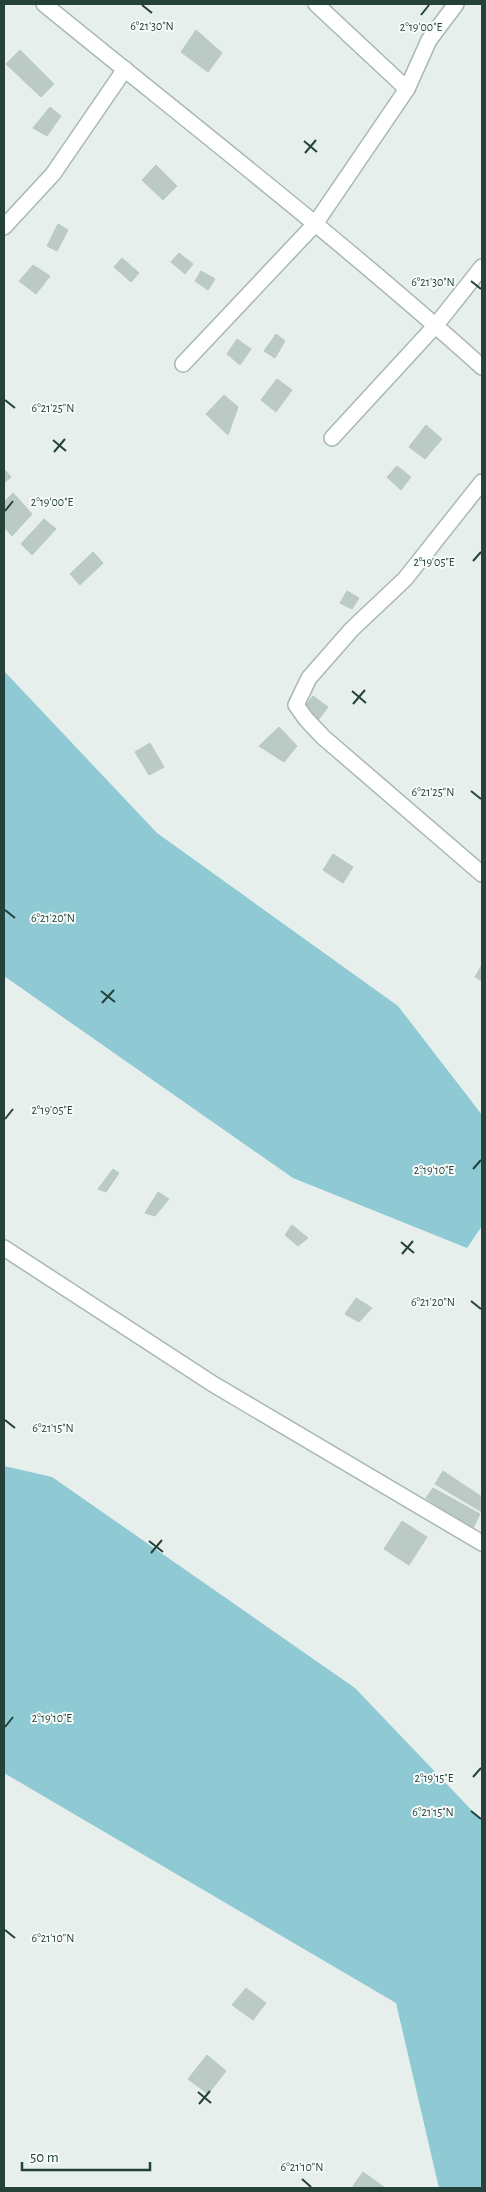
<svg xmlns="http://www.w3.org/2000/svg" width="486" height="2192" font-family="'Alegreya Sans',sans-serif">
<rect width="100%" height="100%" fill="#e6efeb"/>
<g fill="#8ec9d4">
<polygon points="4,671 157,833 398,1006 482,1115 482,1226 467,1248 293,1178 4,976"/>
<polygon points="4,1466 52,1477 355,1688 482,1821 482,2188 439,2188 396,2003 4,1773"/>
</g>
<g fill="#bbcac4" stroke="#b8c9c2">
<polygon points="196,30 222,53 208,72 181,52"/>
<polygon points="20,50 54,84 41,97 6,64"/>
<polygon points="50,107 61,116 47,136 33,128"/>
<polygon points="156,165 177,186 163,200 142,180"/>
<polygon points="58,224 68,230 57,251 47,246"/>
<polygon points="179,253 193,264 185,274 171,262"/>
<polygon points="122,258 139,273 131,282 114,267"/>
<polygon points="33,265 50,276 36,294 19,281"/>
<polygon points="201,271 215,279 208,290 195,281"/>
<polygon points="276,334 285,341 275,358 264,351"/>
<polygon points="237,339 251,349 240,365 227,354"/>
<polygon points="277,379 292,390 276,412 261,400"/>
<polygon points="224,395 238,407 228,435 206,414"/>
<polygon points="426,425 442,439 425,459 409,447"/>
<polygon points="397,466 411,477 401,490 387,477"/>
<polygon points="4,469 11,477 4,483"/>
<polygon points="13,493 32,514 12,536 4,527 4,502"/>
<polygon points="44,519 56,529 32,555 21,544"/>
<polygon points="93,552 103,563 80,585 70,574"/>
<polygon points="347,591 359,598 352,609 340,603"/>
<polygon points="313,696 328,707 316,723 301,711"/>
<polygon points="279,727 297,746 284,762 259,746"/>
<polygon points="150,743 164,767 149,775 135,752"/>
<polygon points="333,854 353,867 343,883 323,870"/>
<polygon points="482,965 482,981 475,977"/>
<polygon points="113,1169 119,1173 106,1192 98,1189"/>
<polygon points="158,1192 169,1199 155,1216 145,1213"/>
<polygon points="292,1225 308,1238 298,1246 285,1235"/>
<polygon points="356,1298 372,1308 359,1322 345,1314"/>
<polygon points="443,1471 482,1497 482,1512 435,1484"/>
<polygon points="433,1488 480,1514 472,1530 426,1498"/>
<polygon points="402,1521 427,1537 409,1565 384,1549"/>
<polygon points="246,1988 266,2003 253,2020 232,2005"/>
<polygon points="207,2055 226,2071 208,2094 188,2079"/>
<polygon points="363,2172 385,2188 357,2188 353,2186"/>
</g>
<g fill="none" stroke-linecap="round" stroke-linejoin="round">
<defs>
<g id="minor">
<path d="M44,4C191,124 341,240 482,367"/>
<polyline points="316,4 407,89"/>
<polyline points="4,227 53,174 125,69"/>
<polyline points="183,364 315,224 407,89 429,40 456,4"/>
<polyline points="332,438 436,325 482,267"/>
<polyline points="482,482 405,579 352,629 309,678 296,705 306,719 323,737 482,874"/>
<polyline points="4,1248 213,1384 482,1543"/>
</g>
</defs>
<use href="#minor" stroke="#a8b8b2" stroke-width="18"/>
<use href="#minor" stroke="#fff" stroke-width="15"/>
</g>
<path fill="none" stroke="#24423a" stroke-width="2" d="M142,5L152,13M421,15L429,5M304,141L317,152M305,153L316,140M471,281L481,289M5,400L15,408M53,440L66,451M54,452L65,439M5,511L13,501M473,561L481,552M352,691L366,703M353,704L365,690M471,791L481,799M5,910L15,918M101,991L115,1002M102,1003L114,990M5,1119L13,1109M473,1169L481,1160M401,1242L414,1253M402,1254L413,1241M471,1301L481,1309M5,1420L15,1428M149,1541L163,1552M151,1553L162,1540M5,1727L13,1717M473,1777L481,1768M471,1811L481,1819M5,1930L15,1938M198,2092L211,2103M199,2104L210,2091M302,2179L311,2187"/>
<g font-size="12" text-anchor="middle" fill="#24423a" stroke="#f7fbf9" stroke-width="4" stroke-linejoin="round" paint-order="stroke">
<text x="152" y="30">6°21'30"N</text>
<text x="421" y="31">2°19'00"E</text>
<text x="433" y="286">6°21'30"N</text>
<text x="53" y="412">6°21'25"N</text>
<text x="52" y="506">2°19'00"E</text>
<text x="434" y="566">2°19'05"E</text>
<text x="433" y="796">6°21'25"N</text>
<text x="53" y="922">6°21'20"N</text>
<text x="52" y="1114">2°19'05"E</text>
<text x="434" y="1174">2°19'10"E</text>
<text x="433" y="1306">6°21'20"N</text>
<text x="53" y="1432">6°21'15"N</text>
<text x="52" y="1722">2°19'10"E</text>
<text x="434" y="1782">2°19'15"E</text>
<text x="433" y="1816">6°21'15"N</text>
<text x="53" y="1942">6°21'10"N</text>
<text x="302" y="2171">6°21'10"N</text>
</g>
<rect width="486" height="2192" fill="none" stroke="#24423a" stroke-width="10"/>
<path d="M22 2162v8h128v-8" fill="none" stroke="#24423a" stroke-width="2.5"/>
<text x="30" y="2162" font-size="15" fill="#24423a" stroke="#f7fbf9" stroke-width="4" paint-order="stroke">50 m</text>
</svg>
